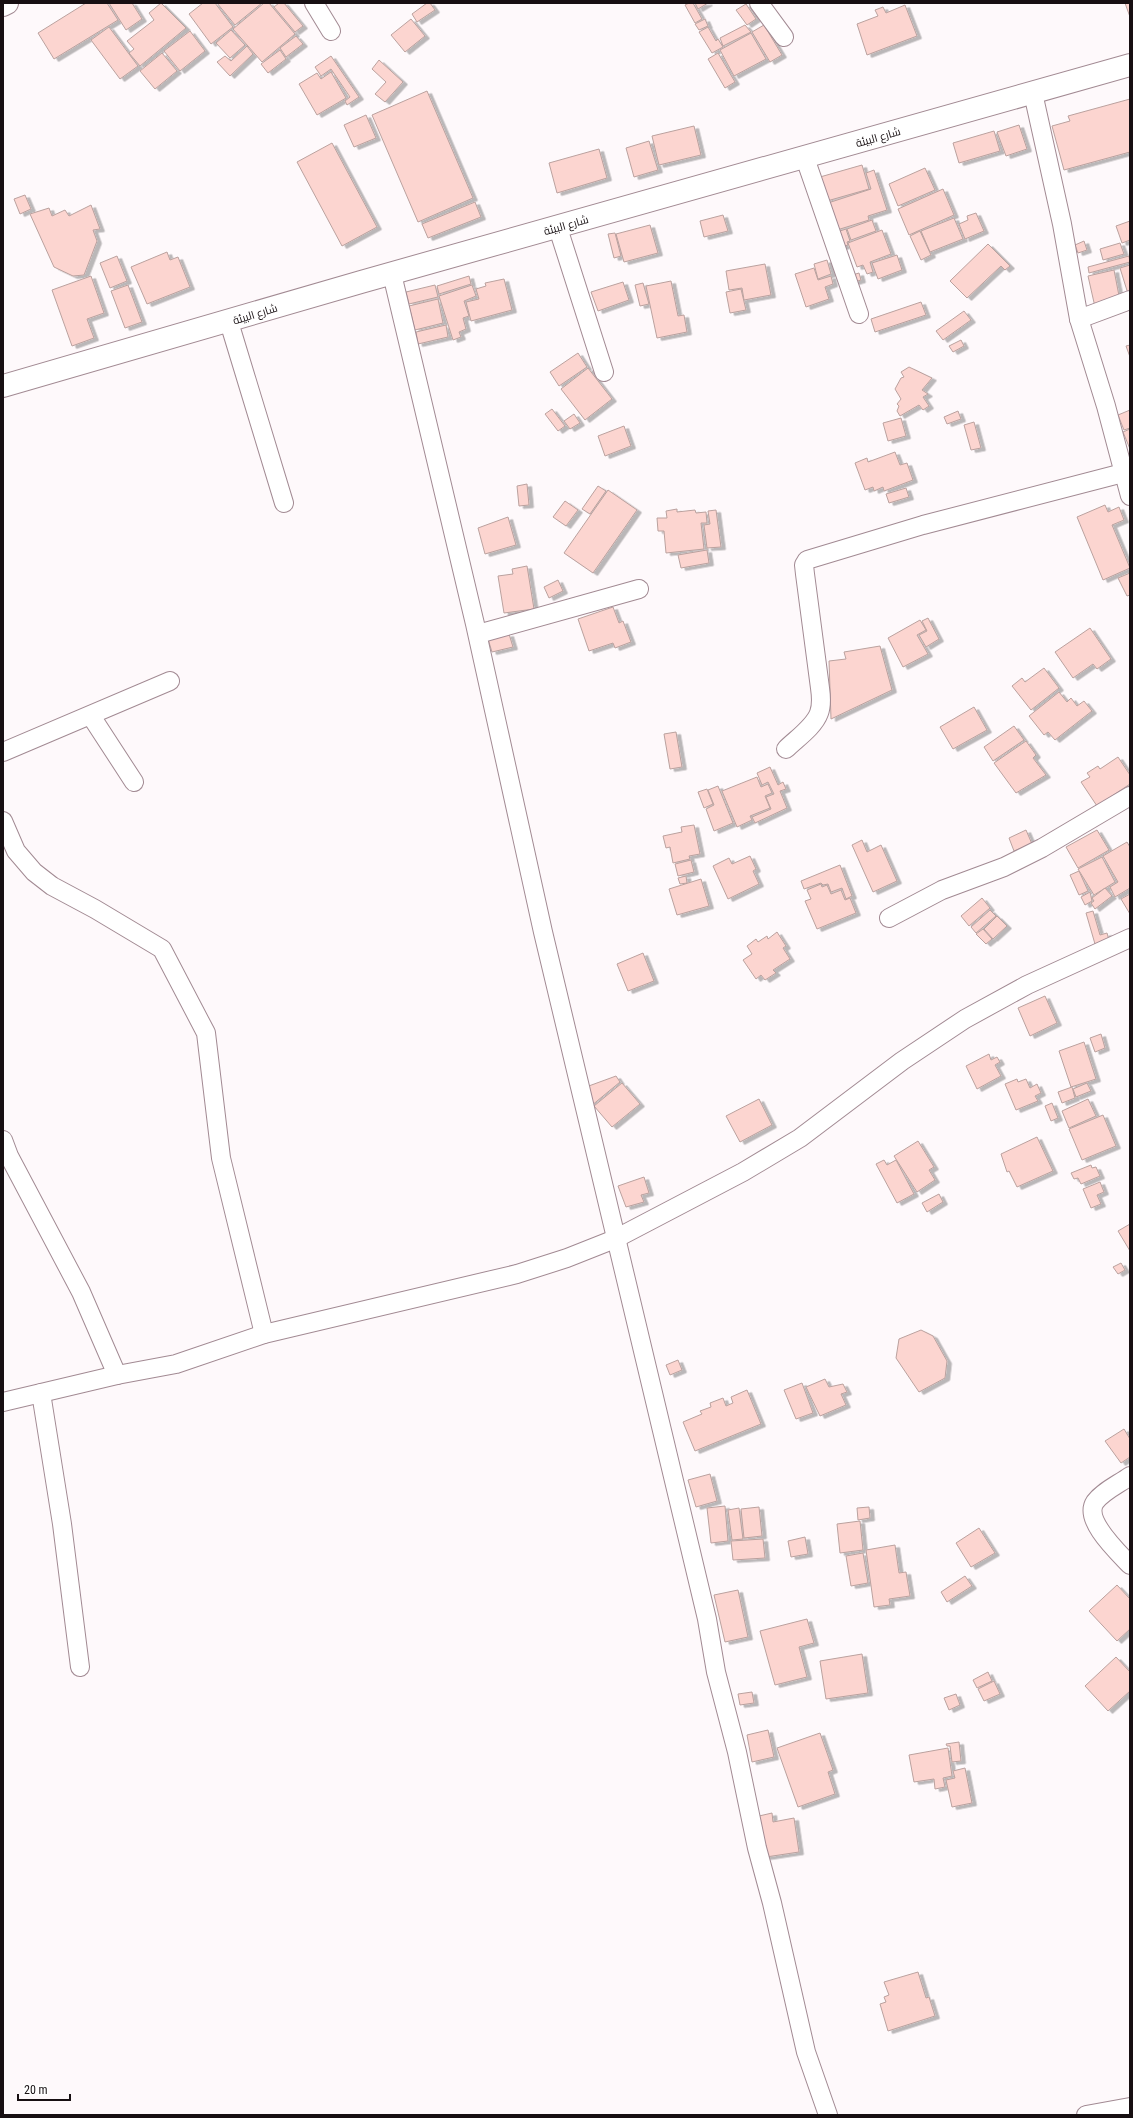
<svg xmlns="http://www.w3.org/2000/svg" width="1133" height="2118" font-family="'Roboto Condensed',Cairo,sans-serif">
<defs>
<filter id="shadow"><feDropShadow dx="4.5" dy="2.5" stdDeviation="0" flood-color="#0004"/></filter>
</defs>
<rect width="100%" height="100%" fill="#fef9fb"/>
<g fill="#fcd5d0" stroke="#baa19e" filter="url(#shadow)">
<polygon points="86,3 107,3 118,20 54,59 38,33"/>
<polygon points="109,3 132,3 142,19 126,30"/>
<polygon points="161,3 186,28 140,66 129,53 134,49 127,41 154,20 149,13"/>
<polygon points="203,3 215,3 233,27 211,44 189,14"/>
<polygon points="217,3 262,3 235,25"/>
<polygon points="264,3 269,3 295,34 262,62 233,29"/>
<polygon points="279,3 284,3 303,26 295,32 274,7"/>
<polygon points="427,3 430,3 435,10 417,22 412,14"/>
<polygon points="689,3 693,3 702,19 695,23 685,5"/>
<polygon points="695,3 708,3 698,9"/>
<polygon points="1125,3 1130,3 1130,17"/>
<polygon points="746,4 756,19 747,25 736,10"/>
<polygon points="905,5 917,36 867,55 857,24 878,16 875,10 883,7 886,13"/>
<polygon points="411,19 425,36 405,52 391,35"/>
<polygon points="705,19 708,26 699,30 695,24"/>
<polygon points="745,25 751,32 723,46 720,38"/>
<polygon points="764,25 782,55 770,62 752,32"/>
<polygon points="109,27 138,66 120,79 91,40"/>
<polygon points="708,27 716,41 718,39 723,47 712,53 699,32"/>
<polygon points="231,30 245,45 230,58 216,43"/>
<polygon points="190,31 205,51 180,71 164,51"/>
<polygon points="751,33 766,59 734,76 720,50"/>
<polygon points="296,36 303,44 286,57 280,48"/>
<polygon points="247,46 253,54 230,76 217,62 225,56 231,61"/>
<polygon points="280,50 286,59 268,73 261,64"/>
<polygon points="162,53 177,71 155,89 140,71"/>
<polygon points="718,53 735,82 725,88 708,59"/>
<polygon points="331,56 359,97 347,105 345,101 350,97 331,69 321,76 315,67"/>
<polygon points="379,60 403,82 385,102 375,94 386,82 372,69"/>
<polygon points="331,72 346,98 317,115 299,84 317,73 321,79"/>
<polygon points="427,91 473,198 418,222 372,115"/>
<polygon points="1130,99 1130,152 1064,170 1052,126 1070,121 1068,116"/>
<polygon points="366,115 376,138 354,147 344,125"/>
<polygon points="1019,125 1027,149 1006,156 997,132"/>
<polygon points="694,126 701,155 659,165 652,136"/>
<polygon points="994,131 1000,151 959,163 953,143"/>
<polygon points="649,141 658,170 634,177 626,148"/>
<polygon points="332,143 377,227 342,246 297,162"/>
<polygon points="599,149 607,178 557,193 549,163"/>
<polygon points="862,165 869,189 827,201 820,177"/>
<polygon points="925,168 935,190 898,206 889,184"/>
<polygon points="874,170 887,210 868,216 869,220 837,230 828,203 871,189 866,173"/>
<polygon points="943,189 954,215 909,235 898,209"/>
<polygon points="25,195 31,209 20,214 14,199"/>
<polygon points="475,202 481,217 428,238 422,224"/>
<polygon points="91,205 100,229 93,230 97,241 84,275 73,276 54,267 30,214 49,208 52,216 65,210 69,216"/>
<polygon points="976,213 984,231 965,239 959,224 968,220 967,216"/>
<polygon points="723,215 728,231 704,237 700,221"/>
<polygon points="954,218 963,239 930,252 921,231"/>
<polygon points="872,220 876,231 851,240 847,229"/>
<polygon points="1130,221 1130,240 1122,243 1116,226"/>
<polygon points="650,225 658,253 624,262 616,234"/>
<polygon points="846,229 850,241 847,242 848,245 842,247 837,232"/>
<polygon points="882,230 891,254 870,262 873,272 867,274 863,265 857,267 848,243"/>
<polygon points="920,231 931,255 921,260 910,236"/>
<polygon points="615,233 621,256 614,258 608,234"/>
<polygon points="1084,241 1087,250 1078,253 1075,245"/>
<polygon points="1120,243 1124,254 1103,260 1100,249"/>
<polygon points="988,244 1010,266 1005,270 1001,266 967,298 950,281"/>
<polygon points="167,252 170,260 178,257 190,287 147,304 131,267"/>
<polygon points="897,255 902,270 878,279 872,263"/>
<polygon points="117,256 127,281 110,288 100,263"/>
<polygon points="1129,256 1130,262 1089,273 1088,267"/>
<polygon points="827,260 831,274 818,279 814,264"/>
<polygon points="765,264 771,295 744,300 742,288 729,290 726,271"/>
<polygon points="1130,265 1130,297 1129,297 1120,268"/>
<polygon points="814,268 818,280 831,276 833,284 825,287 829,299 806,307 795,274"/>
<polygon points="1114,270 1120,301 1095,307 1088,276"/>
<polygon points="859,273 861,280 851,283 849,276"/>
<polygon points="91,276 104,313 87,319 94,338 72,346 52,290"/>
<polygon points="469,276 471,284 439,294 437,286"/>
<polygon points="504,279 512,310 471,321 466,302 479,299 476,289 486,286 485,283"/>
<polygon points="671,281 678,316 684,315 687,332 657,338 646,286"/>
<polygon points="623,282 629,300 598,311 591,292"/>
<polygon points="643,283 649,304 640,306 635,285"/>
<polygon points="128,285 142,322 125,328 111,291"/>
<polygon points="435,285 438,297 409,304 406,292"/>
<polygon points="472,285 476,296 464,301 469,316 463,318 466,329 459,332 461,337 453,340 439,296"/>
<polygon points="741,289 746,310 730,313 726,292"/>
<polygon points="438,299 443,323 415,330 409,306"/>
<polygon points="921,302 926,315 875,332 871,319"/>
<polygon points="964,311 971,320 943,340 936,331"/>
<polygon points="446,325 448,337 418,344 416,332"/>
<polygon points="961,340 964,346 953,352 949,346"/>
<polygon points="1130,345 1130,357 1126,346"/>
<polygon points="578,353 587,367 559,386 550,372"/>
<polygon points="909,367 932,378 922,390 928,394 923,397 929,406 923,410 919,405 900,416 897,411 899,406 897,404 901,399 895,389 901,378 904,377 901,372"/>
<polygon points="588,368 612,399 585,420 561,389"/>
<polygon points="552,409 565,426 558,431 545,414"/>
<polygon points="1130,410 1130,428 1124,430 1118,415"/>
<polygon points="958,411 961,419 947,424 944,417"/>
<polygon points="574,414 580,423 570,429 564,421"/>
<polygon points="901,418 906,436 888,441 883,423"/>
<polygon points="974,422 981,448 971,450 964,425"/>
<polygon points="624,426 631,446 605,456 598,436"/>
<polygon points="1130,429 1130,449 1123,432"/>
<polygon points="895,452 900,465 907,463 913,480 884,491 883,487 874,491 873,487 865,490 855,463 867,458 868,462"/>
<polygon points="527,484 529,505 519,506 517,486"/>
<polygon points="598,486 606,491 590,514 582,509"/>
<polygon points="906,488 909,497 889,503 886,494"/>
<polygon points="608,490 637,510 593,573 564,553"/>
<polygon points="565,501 578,510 566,526 553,517"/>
<polygon points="1105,505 1108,512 1119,507 1124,520 1112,525 1130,568 1103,580 1077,517"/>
<polygon points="677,509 677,512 695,510 696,513 706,512 707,523 701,523 704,549 666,553 664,531 658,531 657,518 667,518 666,511"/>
<polygon points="716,510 721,547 707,548 704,525 710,524 708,511"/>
<polygon points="508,517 516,545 485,554 478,528"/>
<polygon points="707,550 709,563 681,568 678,555"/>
<polygon points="527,566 534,609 504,613 498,576 513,574 512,569"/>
<polygon points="1130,573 1130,595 1127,596 1118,578"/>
<polygon points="558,580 563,591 549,598 544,587"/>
<polygon points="613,607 619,623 623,621 631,642 615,648 613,643 589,651 578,619"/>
<polygon points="928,618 939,639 926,647 919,635 927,631 922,621"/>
<polygon points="920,620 926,630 917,635 928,654 903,667 888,638"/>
<polygon points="1090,628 1111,659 1097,669 1093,664 1073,678 1055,652"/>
<polygon points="509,634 513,647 492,652 488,639"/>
<polygon points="880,646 892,690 831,719 829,661 846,659 844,652"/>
<polygon points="1044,668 1059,688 1031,710 1012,686 1022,678 1025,682"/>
<polygon points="1059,692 1067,702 1071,698 1077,706 1084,701 1092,711 1055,740 1048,732 1044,735 1029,716"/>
<polygon points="974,707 987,730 953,749 940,727"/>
<polygon points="1014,726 1024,740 993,761 984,747"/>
<polygon points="676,732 682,767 670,769 664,734"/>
<polygon points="1026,741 1036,755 1033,758 1046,775 1016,793 994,763"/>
<polygon points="1118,757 1130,775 1130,784 1097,806 1081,782 1090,777 1087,773 1098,766 1100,769"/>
<polygon points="770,767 778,785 783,782 786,789 780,791 787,808 755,823 752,817 771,809 766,797 774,794 768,782 762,785 757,773"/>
<polygon points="757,777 761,787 768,784 772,793 765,796 770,808 750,816 752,820 737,827 722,791"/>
<polygon points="718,786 733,823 714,831 706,809 714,805 708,790"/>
<polygon points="707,789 713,804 704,808 698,792"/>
<polygon points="694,825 700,854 689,856 690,859 673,863 670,847 666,848 663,836 682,832 681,827"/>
<polygon points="1026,830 1032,844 1014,851 1009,838"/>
<polygon points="1097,830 1109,850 1078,868 1066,847"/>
<polygon points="862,840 867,852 881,845 897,881 873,892 852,845"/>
<polygon points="1127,842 1130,847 1130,888 1115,897 1110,887 1118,882 1103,856"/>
<polygon points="750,856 756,869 753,871 759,884 728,899 713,866 729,858 732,864"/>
<polygon points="1102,857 1115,882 1094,895 1078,869"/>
<polygon points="691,860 694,872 678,876 675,864"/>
<polygon points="840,865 852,896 846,899 842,888 831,892 828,884 823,885 821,883 804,889 801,881"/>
<polygon points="1079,871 1088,891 1079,895 1070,875"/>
<polygon points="686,876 687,883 680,884 678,878"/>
<polygon points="701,879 709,906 677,915 669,889"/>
<polygon points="821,884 822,887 827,885 831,894 841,890 845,900 850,898 856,913 817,929 805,901 811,899 807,890"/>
<polygon points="1105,888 1112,896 1095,909 1091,903 1094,901 1092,898"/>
<polygon points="1090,892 1092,901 1085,905 1081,897"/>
<polygon points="1130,894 1130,914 1121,899"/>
<polygon points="982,898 990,908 969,926 961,916"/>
<polygon points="990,910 996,916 976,933 971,927"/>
<polygon points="1093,911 1100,935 1107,933 1109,940 1095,944 1086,913"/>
<polygon points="997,916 1007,926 993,939 984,929"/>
<polygon points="983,929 992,939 986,944 976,934"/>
<polygon points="777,932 786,946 783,948 790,959 773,970 776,973 765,980 761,975 756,979 743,960 752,954 747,946 756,939 758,942 767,936 768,939"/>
<polygon points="643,953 654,981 628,991 617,964"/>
<polygon points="1045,996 1057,1023 1030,1036 1018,1008"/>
<polygon points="1101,1034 1105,1048 1095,1052 1090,1038"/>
<polygon points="1084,1042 1096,1079 1071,1087 1059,1051"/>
<polygon points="989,1054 991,1060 997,1057 1000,1062 995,1065 1001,1076 977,1089 966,1066"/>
<polygon points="616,1076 620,1082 591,1106 586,1087"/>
<polygon points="1017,1079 1018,1082 1026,1079 1030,1088 1037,1084 1041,1093 1035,1096 1038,1101 1016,1110 1005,1084"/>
<polygon points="622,1083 640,1104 612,1127 594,1106"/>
<polygon points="1087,1083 1091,1091 1076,1097 1073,1089"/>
<polygon points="1072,1087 1075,1098 1062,1103 1058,1092"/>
<polygon points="759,1099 772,1125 740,1142 726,1116"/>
<polygon points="1088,1099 1096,1116 1069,1128 1062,1111"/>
<polygon points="1052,1103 1058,1118 1051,1121 1045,1106"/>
<polygon points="1103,1115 1116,1146 1082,1160 1069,1129"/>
<polygon points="1037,1137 1053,1171 1017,1187 1009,1171 1007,1172 1001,1154"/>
<polygon points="918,1141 934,1167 929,1170 935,1180 917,1192 894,1156"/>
<polygon points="884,1160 887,1165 896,1160 914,1194 897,1203 876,1164"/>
<polygon points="1091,1165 1092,1168 1096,1167 1100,1176 1081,1184 1078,1178 1074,1179 1071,1173"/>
<polygon points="644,1177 649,1193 641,1195 644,1202 626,1207 618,1186"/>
<polygon points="1100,1182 1104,1192 1097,1195 1101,1204 1091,1208 1083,1189"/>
<polygon points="939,1194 943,1202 927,1212 922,1203"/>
<polygon points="1130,1224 1130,1251 1118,1231"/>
<polygon points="1121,1263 1125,1270 1118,1274 1113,1267"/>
<polygon points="921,1330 933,1336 947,1361 945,1378 919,1392 896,1358 899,1339"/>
<polygon points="678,1360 682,1370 670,1375 666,1365"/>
<polygon points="825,1379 829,1387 843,1384 847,1392 841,1394 846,1405 820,1416 806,1387"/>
<polygon points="802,1383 813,1413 796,1419 784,1390"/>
<polygon points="747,1390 761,1424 695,1451 683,1422 702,1414 700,1411 711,1407 710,1403 723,1398 726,1406 733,1403 731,1397"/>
<polygon points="1124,1429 1130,1439 1130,1457 1121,1463 1105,1441"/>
<polygon points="710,1474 717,1501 696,1507 688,1480"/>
<polygon points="725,1506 728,1541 711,1543 707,1508"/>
<polygon points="759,1507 762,1536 744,1538 741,1509"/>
<polygon points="869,1507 870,1518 858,1520 857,1508"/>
<polygon points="739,1508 743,1539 732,1540 728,1510"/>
<polygon points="860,1521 863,1550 840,1553 837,1524"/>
<polygon points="979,1528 995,1553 971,1567 956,1543"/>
<polygon points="805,1537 808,1554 791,1557 788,1541"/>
<polygon points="763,1539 765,1558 733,1560 731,1541"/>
<polygon points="895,1545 899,1573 906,1572 910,1596 889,1599 890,1605 874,1607 866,1550"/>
<polygon points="863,1553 868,1583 851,1586 846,1556"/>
<polygon points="965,1576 972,1586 947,1602 941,1592"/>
<polygon points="1117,1585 1130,1599 1130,1629 1117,1641 1089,1611"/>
<polygon points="738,1590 748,1637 725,1642 714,1595"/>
<polygon points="807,1619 814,1643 799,1647 807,1677 775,1685 760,1631"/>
<polygon points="862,1654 868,1693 826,1699 820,1661"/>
<polygon points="1116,1657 1130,1672 1130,1691 1108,1711 1085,1686"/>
<polygon points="988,1672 992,1681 977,1688 973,1680"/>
<polygon points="994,1681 1000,1694 984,1701 978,1689"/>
<polygon points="752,1692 754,1703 740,1705 738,1694"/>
<polygon points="956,1694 960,1705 949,1710 944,1698"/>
<polygon points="768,1730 774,1757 752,1762 747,1735"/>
<polygon points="820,1733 833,1770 828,1772 835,1794 798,1807 777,1748"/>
<polygon points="959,1742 961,1761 952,1762 950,1746 947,1746 946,1744"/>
<polygon points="948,1748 952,1776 943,1778 945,1787 935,1789 934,1779 914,1782 909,1755"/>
<polygon points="965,1768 972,1803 952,1807 946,1780 955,1778 953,1771"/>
<polygon points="772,1813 773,1822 794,1818 799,1852 766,1857 759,1816"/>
<polygon points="918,1972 926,1998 929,1997 935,2016 888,2031 880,2004 886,2002 884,1997 889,1995 884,1982"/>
</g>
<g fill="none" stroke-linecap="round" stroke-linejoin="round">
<defs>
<g id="minor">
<polyline points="314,3 331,31"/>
<polyline points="759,3 784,37"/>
<polyline points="1033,93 1062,224 1079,319 1106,406 1130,496"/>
<polyline points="805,158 859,314"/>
<polyline points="558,228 604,372"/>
<polyline points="392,274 475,624 543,932 707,1619 716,1672 737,1752 757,1848 772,1903 806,2052 828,2115"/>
<polyline points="1079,319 1130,300"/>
<polyline points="229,322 284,503"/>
<polyline points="478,634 639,589"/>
<polyline points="91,716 134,782"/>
<path d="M786,749C796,739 814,727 819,713C822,705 821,695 820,688L805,574L804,565L807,560L923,525L1123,473"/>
<polyline points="3,752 170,681"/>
<polyline points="3,821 16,851 34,872 52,886 95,909 162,949 206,1033 221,1158 264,1334"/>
<polyline points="889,918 942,890 1004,867 1042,848 1130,796"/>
<polyline points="3,1140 9,1156 81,1292 117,1375"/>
<polyline points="41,1393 62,1524 80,1667"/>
<polyline points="3,1402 117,1375 176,1364 264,1334 517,1274 567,1258 615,1239 743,1172 800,1138 902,1061 965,1019 1027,985 1130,938"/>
<path d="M1130,1476C1119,1484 1103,1491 1095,1502C1083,1520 1118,1552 1130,1565"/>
<polyline points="1086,2115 1130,2107"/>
</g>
<polyline id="tertiary" points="3,386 361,282 1130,65"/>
<polyline id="primary" points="3,5 7,3"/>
</defs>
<use href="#minor" stroke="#a28a93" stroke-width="20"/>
<use href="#tertiary" stroke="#a28a93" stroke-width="24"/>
<use href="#primary" stroke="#a28a93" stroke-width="24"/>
<use href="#minor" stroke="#fff" stroke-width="18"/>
<use href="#tertiary" stroke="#fff" stroke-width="22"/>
<use href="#primary" stroke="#fff" stroke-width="22"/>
</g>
<g text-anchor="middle" stroke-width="4" stroke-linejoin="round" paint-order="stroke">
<g font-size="11" fill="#170f12" stroke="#fff">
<text transform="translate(878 137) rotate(-16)" y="4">شارع البيئة</text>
<text transform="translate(566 225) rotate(-16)" y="4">شارع البيئة</text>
<text transform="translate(255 314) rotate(-17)" y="4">شارع البيئة</text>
</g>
</g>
<rect width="1133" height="2118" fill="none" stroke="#170f12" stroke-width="8"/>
<path d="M18 2094v6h52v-6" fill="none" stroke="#170f12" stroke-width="2"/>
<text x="24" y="2094" font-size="12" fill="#170f12" stroke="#ffffff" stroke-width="3" paint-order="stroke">20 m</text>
</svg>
